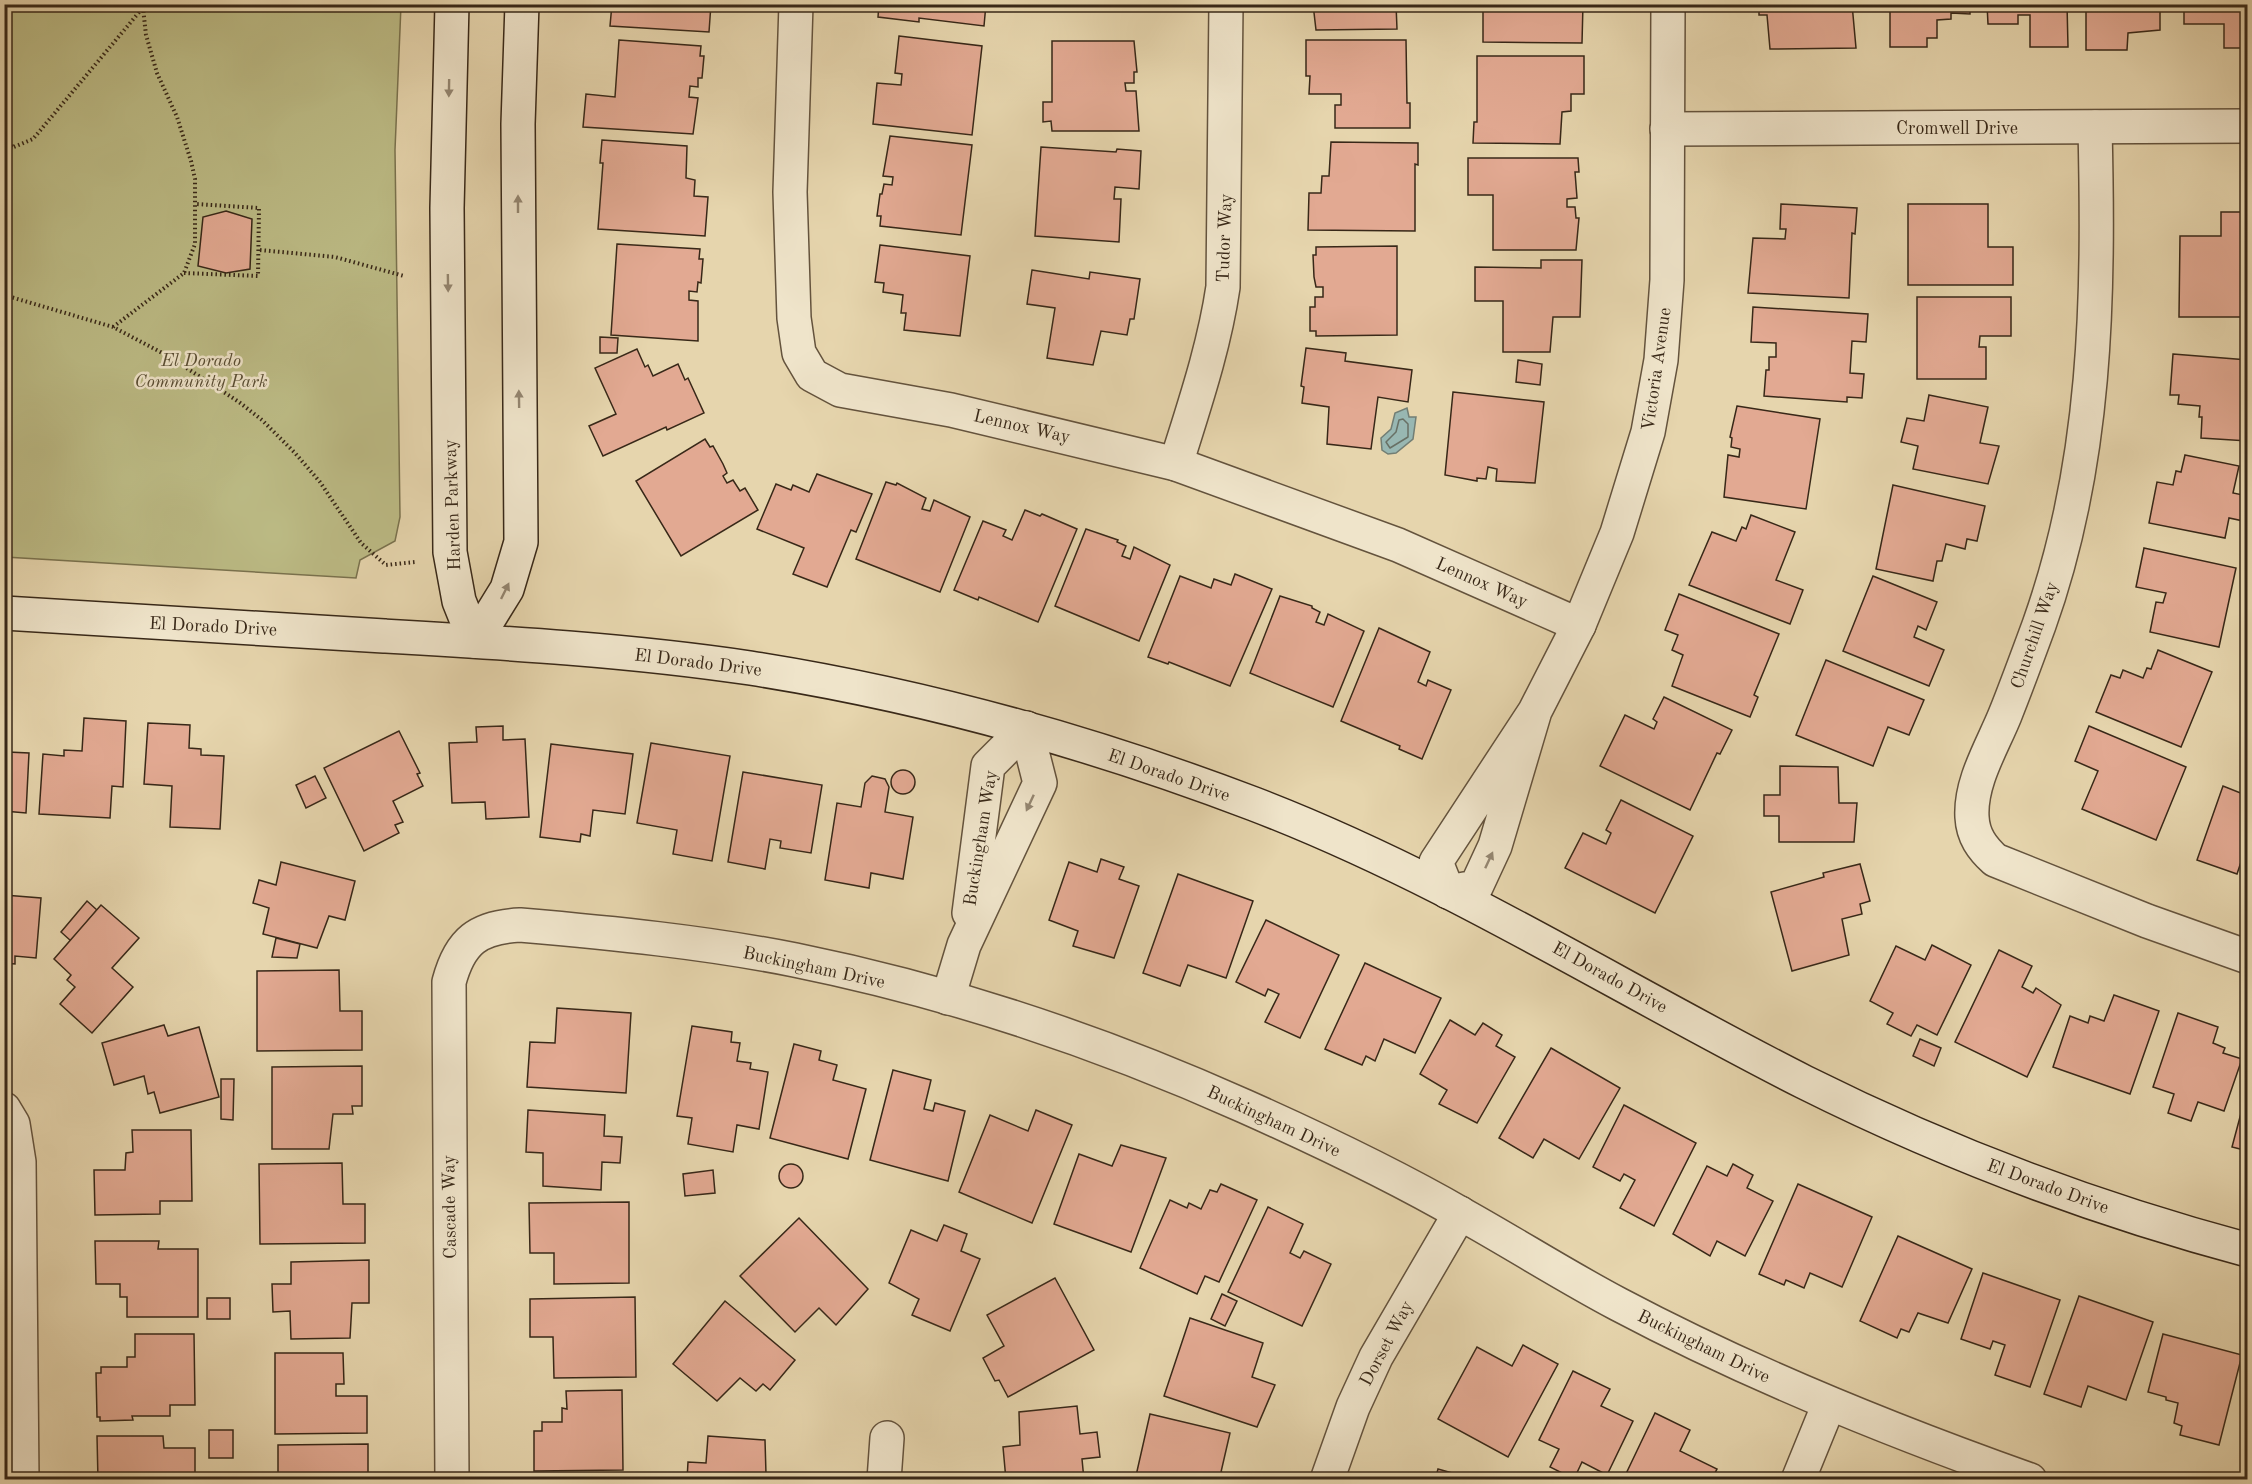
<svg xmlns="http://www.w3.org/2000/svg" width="2252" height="1484" font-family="'Old Standard TT',serif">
<rect width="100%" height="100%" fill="#e6d5ad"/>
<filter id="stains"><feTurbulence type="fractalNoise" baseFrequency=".00333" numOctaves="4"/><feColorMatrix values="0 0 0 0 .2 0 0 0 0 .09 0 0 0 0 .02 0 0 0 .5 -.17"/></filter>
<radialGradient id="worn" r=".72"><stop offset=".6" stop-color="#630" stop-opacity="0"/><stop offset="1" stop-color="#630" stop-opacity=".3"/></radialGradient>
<polygon fill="#bcbb85" stroke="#7a724e" stroke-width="1.5" points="4,5 401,5 395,150 400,517 395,541 360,560 356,578 5,557"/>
<polygon fill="#98b7b2" stroke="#727e74" stroke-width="1.5" points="1407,408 1409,417 1416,417 1413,439 1396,453 1388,454 1382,450 1381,438 1391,429 1395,413"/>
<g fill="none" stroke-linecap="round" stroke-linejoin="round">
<polygon stroke="#687065" stroke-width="1.5" points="1403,419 1408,424 1408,437 1390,448 1386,442 1396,432 1399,420"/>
</g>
<g fill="#e2a992" stroke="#382818" stroke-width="1.5">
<polygon points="612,4 711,4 709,32 610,26"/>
<polygon points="879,4 986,4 984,26 919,18 919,22 878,17"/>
<polygon points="1033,4 1142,4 1142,9 1099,9 1099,6"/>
<polygon points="1313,4 1396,4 1397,29 1316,30"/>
<polygon points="1483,4 1583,4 1582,43 1483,42"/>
<polygon points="1759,4 1852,4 1856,48 1770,49 1767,15 1759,15"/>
<polygon points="1890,4 1970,4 1970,14 1951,13 1951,19 1937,20 1937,38 1927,38 1927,47 1890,47"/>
<polygon points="1987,4 2067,4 2068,47 2030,47 2030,15 2018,15 2018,24 1988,24"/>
<polygon points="2086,4 2160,4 2160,30 2128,33 2127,50 2086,50"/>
<polygon points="2184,4 2248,4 2248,48 2224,48 2224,24 2184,24"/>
<polygon points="899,36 982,46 972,135 873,124 877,83 901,85 902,74 895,73"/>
<polygon points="619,40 701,46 700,56 704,56 702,78 698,78 698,87 690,86 689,97 698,98 693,134 583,127 586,94 615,97"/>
<polygon points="1306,40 1406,40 1407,103 1410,103 1410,128 1335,128 1335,105 1341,105 1341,94 1309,94 1310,76 1306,76"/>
<polygon points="1052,41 1134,41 1137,72 1134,72 1134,83 1125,83 1126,91 1136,91 1139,131 1052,131 1051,121 1043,122 1043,102 1052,102"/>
<polygon points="1477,56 1584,56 1584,94 1571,94 1571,111 1562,112 1560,144 1473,143 1474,122 1477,122"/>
<polygon points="890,136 972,145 961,235 880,226 881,216 877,216 880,194 882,194 884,184 892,185 893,177 883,176"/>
<polygon points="602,140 687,146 686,178 695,180 694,196 708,197 705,236 598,229 603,163 600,163"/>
<polygon points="1331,142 1418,143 1418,165 1415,164 1415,231 1308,230 1309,193 1321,193 1322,176 1329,176"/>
<polygon points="1041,147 1116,152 1117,149 1141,151 1139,189 1115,187 1114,199 1121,199 1119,242 1035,236"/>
<polygon points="1468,158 1578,158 1579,172 1575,172 1577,198 1567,199 1567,207 1575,207 1576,218 1579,218 1576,250 1493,250 1493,195 1468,195"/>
<polygon points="1781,204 1857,208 1855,234 1852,233 1849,298 1748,293 1753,238 1785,239 1786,229 1780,229"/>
<polygon points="1908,204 1988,204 1988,247 2013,247 2013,285 1908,285"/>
<polygon points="226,211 252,219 250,269 226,273 198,266 203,217"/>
<polygon points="2221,212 2248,212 2248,317 2179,317 2180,236 2221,236"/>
<polygon points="617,244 700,249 699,259 703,259 701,283 698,282 697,292 689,291 689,300 698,301 698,341 611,335"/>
<polygon points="880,245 970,256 960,336 904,330 906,313 901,313 903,295 883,292 884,283 875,282"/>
<polygon points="1397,246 1397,335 1316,336 1316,331 1310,331 1310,307 1315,307 1315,297 1323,297 1323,287 1316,287 1314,277 1313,255 1316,255 1316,247"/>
<polygon points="1541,260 1582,260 1580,317 1553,317 1550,352 1503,352 1503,301 1475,301 1475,267 1541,268"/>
<polygon points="1032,270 1089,279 1090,272 1140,279 1134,319 1130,319 1127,335 1101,331 1093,365 1047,358 1055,308 1027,304"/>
<polygon points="1917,297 2011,297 2011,336 1980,336 1979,347 1986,347 1986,379 1917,379"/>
<polygon points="1753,307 1868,314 1866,342 1852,341 1850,373 1864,374 1862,398 1847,397 1847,402 1764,396 1766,370 1769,370 1769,357 1776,357 1776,343 1751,342"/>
<polygon points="600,337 618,338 617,353 600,353"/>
<polygon points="1306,348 1346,353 1345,361 1412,370 1408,402 1378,397 1371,449 1327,444 1329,407 1302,403 1304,387 1301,386"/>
<polygon points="637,349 645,367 648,365 653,376 678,364 685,380 688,378 704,413 667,430 666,427 603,456 589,426 616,414 595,368"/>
<polygon points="2173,354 2248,360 2248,441 2201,438 2202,417 2199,417 2200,406 2178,404 2179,395 2170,395"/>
<polygon points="1518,360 1542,364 1540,385 1516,382"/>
<polygon points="1453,392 1544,402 1535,483 1496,481 1497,469 1488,467 1486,479 1477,478 1477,481 1445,475"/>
<polygon points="1929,395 1988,407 1980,443 1999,446 1988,484 1913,469 1918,446 1901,442 1907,418 1924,421"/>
<polygon points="1737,406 1820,419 1806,509 1724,497 1728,455 1739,457 1740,449 1731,447 1732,438 1730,437"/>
<polygon points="705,439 710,447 713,446 723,464 727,473 723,476 727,483 733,480 740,491 745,488 758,510 681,556 636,481"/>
<polygon points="2185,455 2239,466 2233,493 2248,496 2248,522 2229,518 2225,538 2149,523 2157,482 2173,485 2176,471 2181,472"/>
<polygon points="817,474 872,494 856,532 851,530 827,587 793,574 804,548 757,529 776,484 791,490 793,485 809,492"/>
<polygon points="886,482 896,485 897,483 926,498 922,509 930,511 934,500 970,517 940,592 856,559"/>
<polygon points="1893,485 1985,506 1977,541 1967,539 1965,549 1946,544 1942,561 1937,561 1933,581 1876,569"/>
<polygon points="1025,510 1040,516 1042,514 1077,529 1038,622 979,597 978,600 954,590 983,521 1006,530 1003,536 1012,540"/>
<polygon points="1751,515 1795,532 1776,580 1803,590 1790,624 1689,585 1712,532 1736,541 1742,527 1746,529"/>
<polygon points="1086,529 1118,540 1117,542 1126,546 1122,556 1130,559 1134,547 1170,565 1139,641 1055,606"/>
<polygon points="2144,548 2236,568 2219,647 2150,632 2156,602 2163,603 2166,593 2136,587"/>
<polygon points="1235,574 1272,589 1230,686 1169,662 1168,664 1148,657 1180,576 1211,588 1214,579 1231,585"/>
<polygon points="1873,576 1937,602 1926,630 1918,626 1914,637 1944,650 1929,686 1843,651"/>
<polygon points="1679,594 1779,634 1754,695 1758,697 1750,717 1672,686 1683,655 1672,650 1678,635 1665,630"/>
<polygon points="1280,596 1312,606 1312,608 1320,612 1316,622 1324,625 1328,614 1364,631 1333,707 1250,673"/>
<polygon points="1379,628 1430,652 1418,682 1426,686 1428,680 1451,690 1422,759 1399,749 1400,746 1341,721"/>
<polygon points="2158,650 2212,672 2181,747 2096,712 2111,675 2120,678 2123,670 2143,678 2147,668 2151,669"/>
<polygon points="1826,660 1924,700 1909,735 1888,727 1873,766 1796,735"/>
<polygon points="1664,697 1732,730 1720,754 1717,753 1690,810 1600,766 1625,715 1654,729 1657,722 1653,719"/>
<polygon points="84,718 126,721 123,787 112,786 110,818 39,814 43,754 64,756 64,750 82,751"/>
<polygon points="148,723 190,725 189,748 201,749 201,755 224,756 220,829 170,827 172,786 144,784"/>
<polygon points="503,726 503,740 525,739 529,817 486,819 485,802 452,803 449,743 477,742 476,727"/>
<polygon points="2089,726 2186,767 2156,840 2082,809 2098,771 2075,761"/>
<polygon points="399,731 420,773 417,774 423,786 393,801 403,822 395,825 399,833 364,851 324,768"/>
<polygon points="651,743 730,756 712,861 673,854 677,830 637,823"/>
<polygon points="551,744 633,754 625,814 593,810 590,836 581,834 580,842 540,837"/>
<polygon points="4,745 9,746 8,752 29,753 26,813 4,811"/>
<polygon points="1780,766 1838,767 1839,803 1857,803 1854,842 1779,842 1779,816 1764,816 1764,795 1780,795"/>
<circle cx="903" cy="782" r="12"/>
<polygon points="743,772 822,785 811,853 780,848 781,841 770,839 765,869 728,862"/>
<polygon points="315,776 326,798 306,808 296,785"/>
<polygon points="872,776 885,779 889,787 885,812 913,817 903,879 871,873 869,888 825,880 837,803 861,807 865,783"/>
<polygon points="2248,780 2248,861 2242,859 2237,874 2197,860 2223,786 2243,794"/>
<polygon points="1621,800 1693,836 1655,913 1565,868 1583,833 1606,844 1611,833 1606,830"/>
<polygon points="1101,859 1124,867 1119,879 1139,886 1114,958 1073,946 1078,931 1049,920 1069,862 1097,872"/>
<polygon points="281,862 355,881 345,920 329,916 317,948 263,934 269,908 253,903 259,880 276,885"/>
<polygon points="1860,864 1870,901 1860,904 1862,914 1842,919 1849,955 1792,971 1771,892 1824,877 1823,873"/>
<polygon points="1178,874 1253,901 1226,978 1188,965 1180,986 1143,973"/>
<polygon points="4,895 41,898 36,958 15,956 15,964 4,963"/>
<polygon points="87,901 97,910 71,941 61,932"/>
<polygon points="101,905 139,938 112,968 133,987 92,1033 60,1004 75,987 67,980 71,975 54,959"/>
<polygon points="1266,920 1339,955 1300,1038 1265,1022 1279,994 1268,989 1265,996 1236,982"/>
<polygon points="276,938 300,944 297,958 272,957"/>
<polygon points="1932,945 1971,965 1937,1035 1917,1025 1911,1036 1887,1024 1893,1013 1870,1001 1896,946 1925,960"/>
<polygon points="1999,950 2032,966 2022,987 2033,993 2036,988 2061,1005 2027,1077 1955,1042"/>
<polygon points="1365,963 1441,998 1415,1053 1384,1039 1375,1061 1366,1056 1362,1065 1325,1049"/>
<polygon points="339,970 340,1011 362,1011 362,1050 257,1051 257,971"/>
<polygon points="2114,995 2159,1011 2130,1094 2053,1067 2070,1016 2088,1023 2090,1016 2104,1021"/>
<polygon points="557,1008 631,1013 626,1093 527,1087 530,1042 555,1043"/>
<polygon points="2178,1013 2218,1027 2213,1043 2225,1048 2223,1053 2242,1059 2224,1111 2198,1102 2191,1121 2168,1113 2174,1094 2153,1087"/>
<polygon points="1450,1020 1475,1035 1483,1023 1502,1035 1496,1046 1515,1057 1477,1123 1439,1104 1447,1090 1420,1074"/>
<polygon points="164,1025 168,1036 199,1027 219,1097 160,1113 154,1092 148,1094 144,1076 114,1085 102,1043"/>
<polygon points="692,1026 732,1032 731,1042 740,1043 737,1061 751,1063 750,1069 768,1072 759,1129 737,1125 733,1152 688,1144 692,1118 677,1116"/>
<polygon points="1920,1039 1941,1048 1934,1066 1913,1056"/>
<polygon points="794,1044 821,1051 819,1060 837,1065 833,1080 866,1089 848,1159 770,1138"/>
<polygon points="1551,1048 1620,1088 1579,1159 1544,1139 1533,1158 1499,1138"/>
<polygon points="362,1066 362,1106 352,1106 353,1114 333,1114 329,1149 272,1149 272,1067"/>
<polygon points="893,1070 931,1080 924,1109 933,1111 935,1103 965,1111 948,1181 870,1160"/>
<polygon points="221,1079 234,1079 233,1120 221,1119"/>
<polygon points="2248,1087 2248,1151 2232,1147"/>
<polygon points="1624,1105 1696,1143 1654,1226 1620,1208 1635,1180 1624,1174 1620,1181 1593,1167"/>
<polygon points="528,1110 605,1115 604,1136 622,1137 620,1163 602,1162 601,1190 543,1186 543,1153 526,1152"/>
<polygon points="1036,1110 1072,1125 1032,1223 959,1192 990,1115 1028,1131"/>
<polygon points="132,1130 191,1130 192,1201 160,1201 160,1214 95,1215 94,1170 125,1170 126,1153 133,1152"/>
<polygon points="1121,1145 1166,1158 1131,1252 1054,1224 1079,1154 1112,1166"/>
<polygon points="342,1163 343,1204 365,1204 365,1243 260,1244 259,1164"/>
<polygon points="1733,1164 1753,1175 1747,1188 1773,1201 1745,1256 1717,1241 1710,1256 1673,1234 1707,1166 1727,1176"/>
<circle cx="791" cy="1176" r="12"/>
<polygon points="713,1170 715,1193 685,1196 683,1174"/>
<polygon points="1221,1184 1257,1200 1219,1282 1205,1276 1197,1294 1140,1268 1170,1200 1187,1208 1189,1203 1201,1209 1210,1190 1217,1192"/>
<polygon points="1798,1184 1872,1217 1842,1287 1810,1273 1804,1288 1786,1280 1784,1285 1759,1274"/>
<polygon points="629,1202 629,1283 554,1284 554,1253 530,1253 529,1203"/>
<polygon points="1268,1207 1303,1224 1290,1253 1300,1258 1304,1251 1331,1264 1302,1326 1228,1292"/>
<polygon points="799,1218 868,1289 836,1325 819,1308 795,1332 740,1276"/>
<polygon points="944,1225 967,1234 961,1251 980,1259 950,1331 912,1315 919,1299 889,1283 911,1230 937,1241"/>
<polygon points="1898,1236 1972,1269 1948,1323 1918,1313 1909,1332 1901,1329 1897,1338 1860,1321"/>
<polygon points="95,1241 159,1241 158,1249 198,1249 198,1317 127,1317 127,1297 120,1297 120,1284 96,1284"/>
<polygon points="369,1260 369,1303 352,1303 350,1338 291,1339 290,1311 273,1312 272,1284 291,1284 291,1262"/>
<polygon points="1983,1273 2060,1300 2030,1387 1995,1375 2005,1345 1993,1341 1990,1349 1961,1339"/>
<polygon points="1055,1278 1094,1350 1008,1397 999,1380 995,1381 983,1358 1004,1346 987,1315"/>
<polygon points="1222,1294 1237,1301 1225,1326 1211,1319"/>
<polygon points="2079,1296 2153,1322 2126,1400 2088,1386 2081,1407 2044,1394"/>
<polygon points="635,1297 636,1377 554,1378 553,1337 530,1337 530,1299"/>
<rect x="207" y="1298" width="23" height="21"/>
<polygon points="725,1301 795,1360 770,1390 763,1384 756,1391 740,1378 717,1401 673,1364"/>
<polygon points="1190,1318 1263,1343 1252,1377 1275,1385 1257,1427 1164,1396"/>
<polygon points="135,1334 194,1334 195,1405 170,1405 170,1416 132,1416 133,1420 100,1421 100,1417 97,1417 96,1373 101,1373 101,1367 127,1367 127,1357 135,1357"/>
<polygon points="2163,1334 2242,1355 2219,1445 2180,1435 2182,1426 2174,1423 2178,1403 2166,1400 2166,1397 2148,1392"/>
<polygon points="1523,1345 1558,1364 1508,1457 1438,1419 1477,1347 1512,1366"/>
<polygon points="275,1353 343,1353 344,1384 336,1384 336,1396 367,1396 367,1433 275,1434"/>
<polygon points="1573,1371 1610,1389 1601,1406 1633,1421 1607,1475 1582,1462 1574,1479 1550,1467 1559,1449 1539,1440"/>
<polygon points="622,1390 623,1470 534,1471 534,1431 542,1431 542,1422 562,1422 562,1408 567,1409 566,1391"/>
<polygon points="1077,1406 1080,1434 1097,1432 1100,1457 1082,1459 1084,1480 1006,1480 1003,1447 1020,1445 1019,1412"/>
<polygon points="1655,1413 1690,1430 1680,1451 1717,1469 1711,1480 1623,1480"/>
<polygon points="1150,1414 1230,1433 1221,1472 1243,1480 1135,1480"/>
<polygon points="2248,1422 2248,1451 2241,1449"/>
<rect x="209" y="1430" width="24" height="28"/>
<polygon points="97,1436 163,1436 164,1448 195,1448 195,1480 98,1480"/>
<polygon points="708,1436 765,1440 766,1474 783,1475 783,1480 687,1480 688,1462 706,1463"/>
<polygon points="368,1444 368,1480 278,1480 278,1445"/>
<polygon points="1438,1469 1477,1480 1435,1480"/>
</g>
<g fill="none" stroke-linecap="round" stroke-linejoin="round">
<defs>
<g id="street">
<polyline points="796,4 790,192 794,318 799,353 812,375 840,390 951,410 1176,464 1398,545 1579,625"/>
<path d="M2095,127C2099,298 2097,463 2039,625C2028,655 2017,685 2005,715C1992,747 1970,782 1972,817C1973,836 1982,848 1995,860L2147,921L2248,957"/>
<polyline points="1667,129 2248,126"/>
<path d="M1176,464C1194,406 1214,348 1223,287L1226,4"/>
<polyline points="1535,711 1495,846 1476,887 1448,892 1436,862 1535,711 1579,625 1617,533 1648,432 1661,360 1667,280 1668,4"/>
<polyline points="969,913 988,766 1026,728"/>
<polyline points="948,998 964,945 1040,783 1026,728"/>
<polyline points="4,1109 13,1124 19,1162 22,1480"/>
<path d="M452,1480L449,982C460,941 478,927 520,925C612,933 704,942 795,960C948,991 1101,1042 1244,1106C1318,1139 1392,1174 1463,1215C1515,1244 1565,1276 1618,1304C1750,1374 1889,1430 2030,1480"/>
<polyline points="884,1480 887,1438"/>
<polyline points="1327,1480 1353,1407 1376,1357 1460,1213"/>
<polyline points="1798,1480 1829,1404"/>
</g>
<g id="secondary">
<polyline points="452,4 447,208 450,552 459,601 475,641"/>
<path d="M4,613C131,621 257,628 384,636C506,643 629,650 750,668C923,695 1091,742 1254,804C1447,878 1620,989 1804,1082C1946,1153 2094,1209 2248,1250"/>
<polyline points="475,641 507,589 521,542 518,124 522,4"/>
</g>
</defs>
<use href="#street" stroke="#64533d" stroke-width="36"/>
<use href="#secondary" stroke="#382818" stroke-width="36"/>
<g stroke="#382818" stroke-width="4" stroke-dasharray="1.5 3" stroke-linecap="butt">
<polyline points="4,141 14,147 4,148"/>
<polyline points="14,147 33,139 146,4"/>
<polyline points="260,250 335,257 404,276"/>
<polyline points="184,273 258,276 259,208 196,204"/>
<polyline points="4,295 113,327 168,356 239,402 262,420 295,453 320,482 361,543 386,565 415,562"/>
<polyline points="113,327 184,273 195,244 195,179 191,161 177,117 157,73 146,35 143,8"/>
</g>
<use href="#street" stroke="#efe4ca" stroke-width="33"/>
<use href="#secondary" stroke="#efe4ca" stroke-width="33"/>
</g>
<defs><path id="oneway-solid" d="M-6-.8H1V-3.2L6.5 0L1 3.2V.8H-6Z" transform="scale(1.5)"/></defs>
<g fill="#948671">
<use href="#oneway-solid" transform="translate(449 88) rotate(91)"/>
<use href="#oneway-solid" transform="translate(518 204) rotate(-90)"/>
<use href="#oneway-solid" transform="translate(448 283) rotate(89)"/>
<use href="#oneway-solid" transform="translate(519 399) rotate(-91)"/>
<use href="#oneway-solid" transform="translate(505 591) rotate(-64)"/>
<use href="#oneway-solid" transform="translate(1030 803) rotate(115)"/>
<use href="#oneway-solid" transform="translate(1489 860) rotate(-65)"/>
</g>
<g text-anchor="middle" stroke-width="5" stroke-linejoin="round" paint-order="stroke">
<g font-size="18" fill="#382818" stroke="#efe4ca">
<text x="1957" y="134">Cromwell Drive</text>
<text transform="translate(1224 238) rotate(-88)" y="6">Tudor Way</text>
<text transform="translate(1656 369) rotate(-82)" y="6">Victoria Avenue</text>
<text transform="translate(1022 426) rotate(13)" y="6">Lennox Way</text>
<text transform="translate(452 505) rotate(-92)" y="6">Harden Parkway</text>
<text transform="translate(1482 582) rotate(24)" y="6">Lennox Way</text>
<text transform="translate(213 626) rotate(3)" y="6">El Dorado Drive</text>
<text transform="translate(2034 635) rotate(-71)" y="6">Churchill Way</text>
<text transform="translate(698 662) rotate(7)" y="6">El Dorado Drive</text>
<text transform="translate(1169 775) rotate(19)" y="6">El Dorado Drive</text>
<text transform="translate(980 838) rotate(-81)" y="6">Buckingham Way</text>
<text transform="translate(814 967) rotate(12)" y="6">Buckingham Drive</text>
<text transform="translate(1610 977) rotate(29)" y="6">El Dorado Drive</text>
<text transform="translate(1274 1121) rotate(25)" y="6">Buckingham Drive</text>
<text transform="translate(2048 1186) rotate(20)" y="6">El Dorado Drive</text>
<text transform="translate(449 1207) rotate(-91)" y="6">Cascade Way</text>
<text transform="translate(1386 1343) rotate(-62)" y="6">Dorset Way</text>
<text transform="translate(1704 1346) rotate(26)" y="6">Buckingham Drive</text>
</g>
<g font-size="18" font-style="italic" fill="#594d33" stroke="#efe4ca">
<text x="201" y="366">El Dorado<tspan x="201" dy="21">Community Park</tspan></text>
</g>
</g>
<rect width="2252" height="1484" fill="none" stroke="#e6d5ad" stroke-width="24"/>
<rect x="6" y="6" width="2240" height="1472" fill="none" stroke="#382818" stroke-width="3"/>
<rect x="12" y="12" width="2228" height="1460" fill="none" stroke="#382818" stroke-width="1.5"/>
<rect width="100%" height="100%" filter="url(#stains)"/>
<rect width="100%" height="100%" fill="url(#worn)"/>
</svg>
